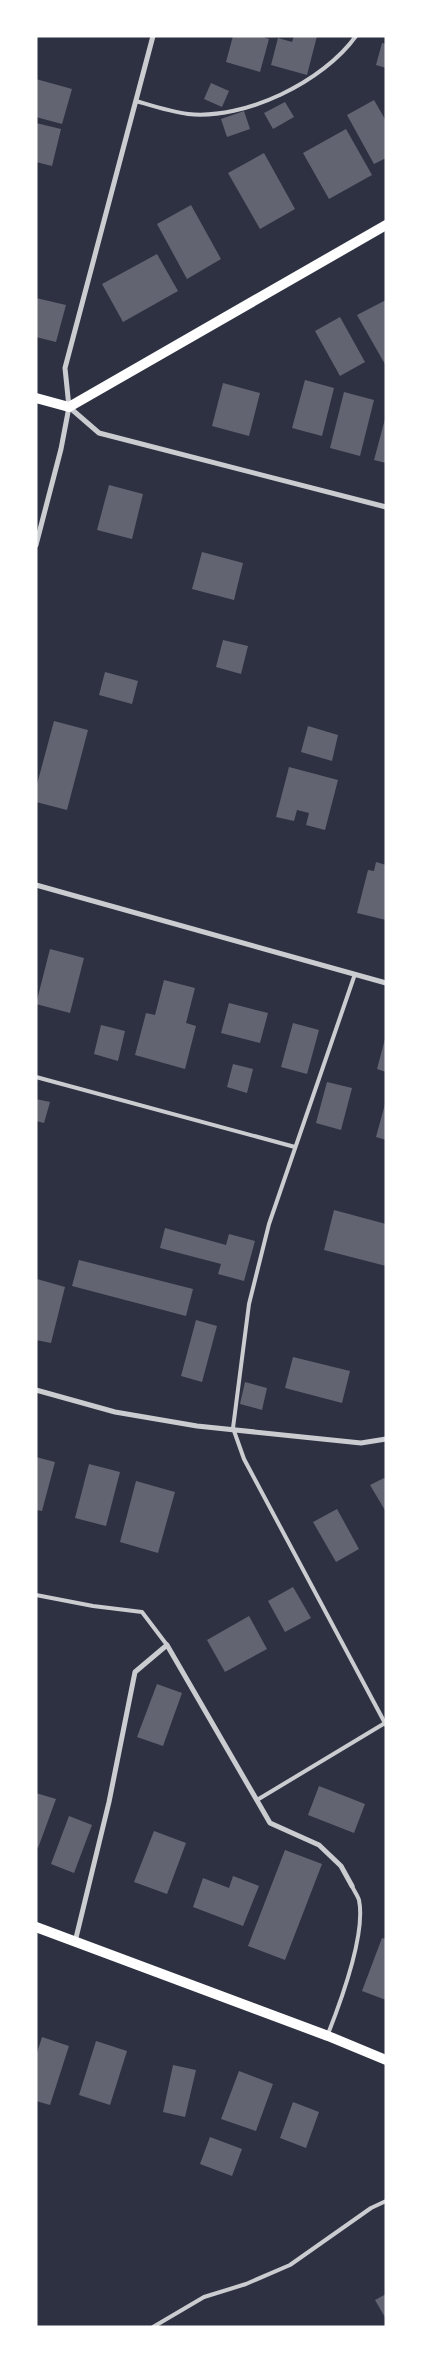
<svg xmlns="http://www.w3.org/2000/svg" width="422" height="2363" font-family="Barlow,sans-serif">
<rect width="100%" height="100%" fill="#2d3142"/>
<g fill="#626471">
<polygon points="233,36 260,36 269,39 260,72 226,62"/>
<polygon points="294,36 317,36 307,75 271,65 278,38 292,42"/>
<polygon points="382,43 386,44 386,68 376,65"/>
<polygon points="36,79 72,89 62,124 36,117"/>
<polygon points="211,83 229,91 222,107 204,99"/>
<polygon points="374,100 386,121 386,158 374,164 347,115"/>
<polygon points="285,102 294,117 273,129 264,113"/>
<polygon points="244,111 250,129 227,137 221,119"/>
<polygon points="36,123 61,129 52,166 36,162"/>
<polygon points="346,129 372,175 329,199 303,153"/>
<polygon points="264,153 295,209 260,229 228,173"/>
<polygon points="191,205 221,259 187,279 157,224"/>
<polygon points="157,254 178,291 123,322 102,284"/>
<polygon points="36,298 66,305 56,342 36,337"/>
<polygon points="386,300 386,366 357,315"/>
<polygon points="340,317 365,362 340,376 315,331"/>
<polygon points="305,380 334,388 322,436 292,428"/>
<polygon points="223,383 260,393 249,436 212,426"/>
<polygon points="344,392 374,400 360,456 330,448"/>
<polygon points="385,419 386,419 386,463 374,460"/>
<polygon points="109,485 143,494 132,539 97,530"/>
<polygon points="202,552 243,563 234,600 192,589"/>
<polygon points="223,640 248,646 241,674 216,667"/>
<polygon points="105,672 138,681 132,704 99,695"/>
<polygon points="54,721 88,730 67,810 36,802 36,788"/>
<polygon points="308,726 338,735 332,761 301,752"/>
<polygon points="289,767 338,780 325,830 306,825 309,813 297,810 294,821 276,817"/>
<polygon points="376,862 386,865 386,920 357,913 368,870 374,871"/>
<polygon points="50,949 84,958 70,1013 36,1004"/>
<polygon points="164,980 195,988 186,1023 196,1026 185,1069 135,1055 146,1013 155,1015"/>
<polygon points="229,1003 268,1013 260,1043 221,1033"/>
<polygon points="293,1023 319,1030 307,1074 281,1067"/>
<polygon points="101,1025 125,1031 118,1061 94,1054"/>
<polygon points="385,1039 386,1039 386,1072 377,1069"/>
<polygon points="233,1064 253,1069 247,1093 227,1087"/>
<polygon points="327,1082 352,1088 341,1130 316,1123"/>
<polygon points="36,1099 50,1102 44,1123 36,1121"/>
<polygon points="385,1104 386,1104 386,1140 376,1137"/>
<polygon points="334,1210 386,1224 386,1266 324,1250"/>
<polygon points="165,1228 226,1245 229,1234 255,1241 244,1281 218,1274 221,1264 160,1248"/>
<polygon points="79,1260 193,1289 186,1316 72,1286"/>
<polygon points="37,1279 65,1287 51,1343 36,1340"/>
<polygon points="196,1320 217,1326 202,1382 181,1376"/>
<polygon points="293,1357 350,1371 342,1403 285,1388"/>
<polygon points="245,1382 267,1388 262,1410 240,1404"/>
<polygon points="36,1457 55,1462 42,1511 36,1510"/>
<polygon points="89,1464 120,1472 106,1526 75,1518"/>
<polygon points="384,1478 386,1481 386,1512 370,1485"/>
<polygon points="136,1481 175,1492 158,1553 120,1542"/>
<polygon points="337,1509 359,1549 336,1562 313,1522"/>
<polygon points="293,1587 311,1618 285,1632 268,1601"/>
<polygon points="249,1616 267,1649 225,1672 207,1640"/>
<polygon points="157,1684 182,1693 163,1746 137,1737"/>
<polygon points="319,1786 365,1804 354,1833 308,1815"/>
<polygon points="36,1793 56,1799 38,1848 36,1847"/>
<polygon points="69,1816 92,1825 74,1873 51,1864"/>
<polygon points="154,1831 186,1843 167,1894 134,1882"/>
<polygon points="285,1850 322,1864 285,1960 248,1946"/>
<polygon points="233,1876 259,1886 243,1926 193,1907 203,1878 229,1888"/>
<polygon points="382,1938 386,1939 386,2000 362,1991"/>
<polygon points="42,2037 69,2046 50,2105 36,2101 36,2056"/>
<polygon points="96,2041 127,2051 110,2105 79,2095"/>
<polygon points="173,2065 196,2070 185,2117 163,2112"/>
<polygon points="239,2071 273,2084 256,2131 221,2119"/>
<polygon points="293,2102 319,2112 306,2148 280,2138"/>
<polygon points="210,2137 242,2149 232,2176 200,2164"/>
<polygon points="386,2294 386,2319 375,2300"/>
</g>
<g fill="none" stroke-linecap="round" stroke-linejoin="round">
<g stroke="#caccd0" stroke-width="4">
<path d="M136,101C153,106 171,112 188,114C245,120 323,82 356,36"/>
<polyline points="355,974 269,1224 249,1304 233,1428 244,1459 386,1725"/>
<polyline points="36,1077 295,1147"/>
<polyline points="36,1595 93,1606 142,1612 167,1645"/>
<polyline points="257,1800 385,1723"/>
<path d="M328,2034C341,2001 366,1934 359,1900C358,1896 354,1891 352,1886"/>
<polyline points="153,2327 204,2297 246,2284 290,2265 371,2208 386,2201"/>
</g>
<g stroke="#caccd0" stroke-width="5">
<polyline points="69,407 99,433 386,507"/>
<polyline points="36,545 61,449 69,407 65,368 153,36"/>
<polyline points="36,885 386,983"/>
<polyline points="36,1390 115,1412 197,1426 361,1443 386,1439"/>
<polyline points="75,1942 109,1802 135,1672 167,1645 270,1823 319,1845 341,1866 352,1886"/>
</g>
<g stroke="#fff" stroke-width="10">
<polyline points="36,398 69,407 386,225"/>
<polyline points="36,1927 328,2036 386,2060"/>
</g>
</g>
<rect width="422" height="2363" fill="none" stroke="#ffffff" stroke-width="75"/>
</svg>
